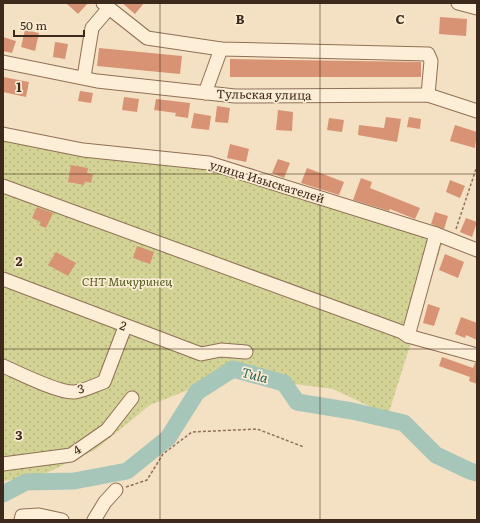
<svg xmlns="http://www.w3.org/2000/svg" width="480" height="523" font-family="Literata,serif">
<defs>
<pattern id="park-dots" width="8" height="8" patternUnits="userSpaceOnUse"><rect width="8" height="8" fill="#d2d394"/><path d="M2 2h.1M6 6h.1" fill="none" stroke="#b5b57f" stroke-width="1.8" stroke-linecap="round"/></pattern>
</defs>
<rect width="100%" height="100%" fill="#f4e0c2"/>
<polygon fill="url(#park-dots)" points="3,134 83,150 205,169 444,238 388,415 333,389 226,375 150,405 95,450 42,475 3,481"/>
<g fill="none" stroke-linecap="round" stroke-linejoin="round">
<polyline stroke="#a5c6b9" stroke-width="17" points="3,494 26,482 74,481 127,471 168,438 197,392 233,369 284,383 297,402 352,411 404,423 436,455 470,471 477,473"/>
</g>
<g fill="#d79373">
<polygon points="66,3 88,3 78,14"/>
<polygon points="122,3 144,3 135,14"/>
<polygon points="440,17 467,19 466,36 439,34"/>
<polygon points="25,30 39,33 35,51 21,47"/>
<polygon points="3,37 16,41 12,53 3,51"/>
<polygon points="55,42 68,44 65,59 53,57"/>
<polygon points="99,48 182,56 180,74 97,66"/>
<polygon points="230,59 421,62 421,77 230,77"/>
<polygon points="3,77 29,82 26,97 3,92"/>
<polygon points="80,91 93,93 91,103 78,101"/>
<polygon points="124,97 139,99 137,112 122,110"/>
<polygon points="156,99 190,103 188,118 175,116 176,113 154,110"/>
<polygon points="217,106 230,108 228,123 215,122"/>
<polygon points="278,110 293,112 292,131 276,130"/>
<polygon points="194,113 211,116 209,130 191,128"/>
<polygon points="386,117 401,119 397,142 358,135 359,125 384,128"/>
<polygon points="409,117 421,119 420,129 407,127"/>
<polygon points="329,118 344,120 342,132 327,130"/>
<polygon points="455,125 477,132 475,148 450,141"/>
<polygon points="230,144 249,149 246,162 227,158"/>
<polygon points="278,159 290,163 284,178 272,173"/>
<polygon points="71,165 88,168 87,173 93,174 91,183 85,181 84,185 68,182"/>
<polygon points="307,168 344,182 339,195 301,183"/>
<polygon points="361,178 372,182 370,188 420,208 415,219 390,209 389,211 353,200"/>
<polygon points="450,180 465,186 460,198 446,192"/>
<polygon points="37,207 53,213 46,228 39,225 41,222 32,218"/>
<polygon points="435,212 448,216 444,229 431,224"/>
<polygon points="466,218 477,222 472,237 460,232"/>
<polygon points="137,246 154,252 150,264 133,258"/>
<polygon points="56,252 76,263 68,276 48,265"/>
<polygon points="445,254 464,262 458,278 439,270"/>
<polygon points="428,304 440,308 434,326 423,323"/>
<polygon points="461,317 477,323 477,340 466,335 465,338 455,334"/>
<polygon points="442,357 473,368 475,363 477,363 477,384 469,381 470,377 439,366"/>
</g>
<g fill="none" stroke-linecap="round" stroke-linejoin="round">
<defs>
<g id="minor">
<polyline points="458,3 477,8"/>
<polyline points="109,8 147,38 221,49 428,54 431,61 428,95"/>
<polyline points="3,62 97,81 235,96 428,95 477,111"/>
<polyline points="84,77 92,28 109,8 103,3"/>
<polyline points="205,93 221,49"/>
<polyline points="3,134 83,150 209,163 436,234 477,250"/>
<polyline points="3,186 402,332 408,336 436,234"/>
<polyline points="3,279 201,354 221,350 246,352"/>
<polyline points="408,336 477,355"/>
<path d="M3,366C19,373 58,393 74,392C84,391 95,385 104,382L125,327"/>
<polyline points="3,464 71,455 107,430 132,398"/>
<polyline points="21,520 22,516 39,515 62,520"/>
<polyline points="94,520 105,502 116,490"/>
</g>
</defs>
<use href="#minor" stroke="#907056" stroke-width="15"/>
<g stroke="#907056" stroke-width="1.5" stroke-dasharray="3 2" stroke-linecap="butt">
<polyline points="456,229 477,166"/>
<polyline points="126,487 147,480 163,454 192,432 257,429 304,447"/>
</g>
<use href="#minor" stroke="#fdeed7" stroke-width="13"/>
</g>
<path fill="none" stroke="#3e2a1c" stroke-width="1" stroke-opacity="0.55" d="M160,3V520M320,3V520M3,174H477M3,349H477"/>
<g text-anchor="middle" stroke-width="3.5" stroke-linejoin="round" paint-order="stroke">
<g font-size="12" fill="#3e2a1c" stroke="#faebd3">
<text transform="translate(264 95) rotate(1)" y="4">Тульская улица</text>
<text transform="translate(267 182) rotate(17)" y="4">улица Изыскателей</text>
<text transform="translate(123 326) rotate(21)" y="4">2</text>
<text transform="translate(81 389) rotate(-14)" y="4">3</text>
<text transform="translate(77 450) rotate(-33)" y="4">4</text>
</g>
<g font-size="12" font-style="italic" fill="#545d20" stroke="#faebd3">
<text x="127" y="286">СНТ Мичуринец</text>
</g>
<g font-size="13" font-style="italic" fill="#2a6057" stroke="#faebd3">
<text transform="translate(255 375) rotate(15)" y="5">Tula</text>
</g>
</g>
<g font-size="13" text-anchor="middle" font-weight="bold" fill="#3e2a1c" stroke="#faebd3" stroke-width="3.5" stroke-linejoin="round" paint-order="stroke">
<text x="240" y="24">B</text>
<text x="400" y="24">C</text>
<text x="19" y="92">1</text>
<text x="19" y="266">2</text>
<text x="19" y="440">3</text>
</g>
<rect width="480" height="523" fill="none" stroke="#3e2a1c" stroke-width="8"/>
<path d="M14 30v6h70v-6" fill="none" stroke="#3e2a1c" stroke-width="2"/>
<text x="20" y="30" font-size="12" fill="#3e2a1c" stroke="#faebd3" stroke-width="3" paint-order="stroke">50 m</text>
</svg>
